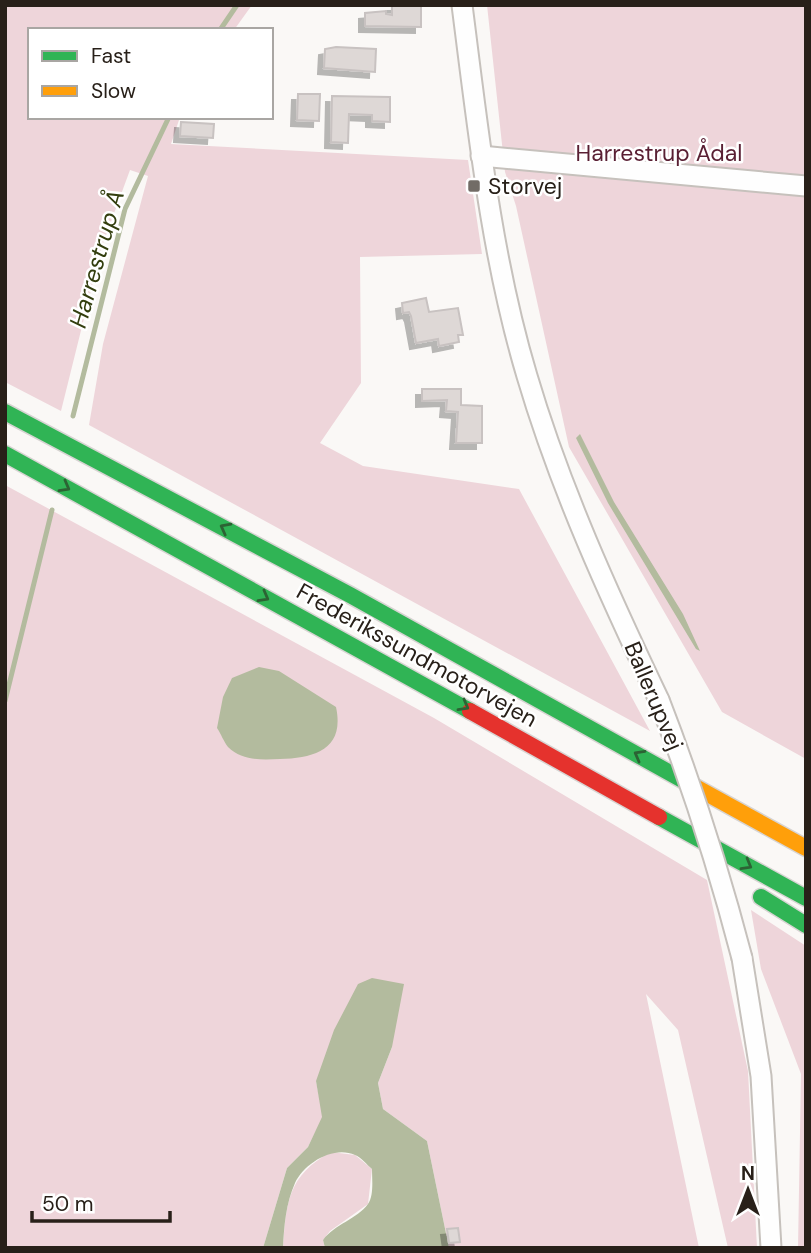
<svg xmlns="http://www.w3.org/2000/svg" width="811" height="1253" font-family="'DM Sans',sans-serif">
<defs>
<filter id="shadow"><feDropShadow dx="-6" dy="6" stdDeviation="0" flood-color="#0004"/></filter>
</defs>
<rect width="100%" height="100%" fill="#faf8f6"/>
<g fill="#eed5da">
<polygon points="5,5 252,5 234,30 30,30 30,117 180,117 171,144 468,160 482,254 360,257 361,383 320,443 363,466 519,489 650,731 89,425 103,344 148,176 130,170 102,246 61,411 5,382"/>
<polygon points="487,5 806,5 806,759 722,712 569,447 516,206 505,172"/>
<polygon points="5,485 434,718 707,880 748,1071 757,1248 728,1248 678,1030 646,994 699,1248 449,1248 427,1141 383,1109 378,1083 392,1047 316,1081 323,1117 308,1147 287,1168 263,1248 5,1248"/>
<polygon points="751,910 806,946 806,1248 798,1248 801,1074 761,969"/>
<path d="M331,1152L355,1155L372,1169L368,1204L330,1231L323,1240L325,1248H283C286,1203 288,1175 331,1152Z"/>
</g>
<g fill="#b3bb9e">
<polygon points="580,434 614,502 683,614 700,651 696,649 608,503 576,438"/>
<path d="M259,667L279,671L336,707C345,749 315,758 280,759C262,760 242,761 228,747C224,742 221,734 217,728L223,697L232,678Z"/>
<path d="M372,978L404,984L392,1047L378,1083L383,1109L427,1141L449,1248H325L323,1240C335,1224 357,1219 368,1204C374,1196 372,1179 372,1169C367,1165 361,1157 355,1155C334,1145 304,1163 295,1183C286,1203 284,1226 283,1248H263L287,1168L308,1147L322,1117L316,1081L334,1030L358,984Z"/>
</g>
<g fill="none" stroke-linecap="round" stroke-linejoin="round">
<g stroke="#b3bb9e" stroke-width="5">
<polyline points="220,30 237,5"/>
<polyline points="73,416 125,209 169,117"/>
<polyline points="5,701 52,510"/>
</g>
</g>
<g fill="#ded8d6" stroke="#c8c2c1" stroke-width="2" filter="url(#shadow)">
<polygon points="392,5 421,5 421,27 365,26 365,13 386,11 386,14 392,15"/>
<polygon points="336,47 376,49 375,72 324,68 325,49"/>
<polygon points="298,94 320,94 319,121 297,120"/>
<polygon points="332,96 390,97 390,122 372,121 372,115 349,114 348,143 331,142"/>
<polygon points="181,122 214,124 213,138 180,136"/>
<polygon points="426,298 429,312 458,308 463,335 458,335 459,342 439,346 438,339 416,343 411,316 409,312 403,313 402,303"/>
<polygon points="422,389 461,389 461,405 482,406 482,443 456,443 458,412 446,411 447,400 422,401"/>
<polygon points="458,1228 460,1242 449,1243 447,1229"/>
</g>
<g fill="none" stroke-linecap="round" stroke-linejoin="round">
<defs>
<g id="street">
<path d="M462,5C478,129 491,256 527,376C560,488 609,595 659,700"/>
<polyline points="481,156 806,186"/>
<polyline points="742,958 761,1076 771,1248"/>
</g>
<g id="fast">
<polyline points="5,412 350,595 688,783"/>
<polyline points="5,454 470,711"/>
<polyline points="659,817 806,898"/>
<polyline points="761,897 806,925"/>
</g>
<polyline id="slow" points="688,783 806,848"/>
<polyline id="jam" points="470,711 659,817"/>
</defs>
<use href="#street" stroke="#c6c1bc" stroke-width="23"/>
<use href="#fast" stroke="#d7d4d2" stroke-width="19"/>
<use href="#slow" stroke="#d7d4d2" stroke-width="19"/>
<use href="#jam" stroke="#d7d4d2" stroke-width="19"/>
<use href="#street" stroke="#fefefe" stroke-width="19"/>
<use href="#fast" stroke="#30b455" stroke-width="16"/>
<use href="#slow" stroke="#ff9f0a" stroke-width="16"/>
<use href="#jam" stroke="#e5322d" stroke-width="16"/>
<defs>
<path id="street-bridge" d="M659,700C692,785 719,870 742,958"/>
</defs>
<use href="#street-bridge" stroke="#c6c1bc" stroke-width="23" stroke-linecap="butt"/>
<use href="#street-bridge" stroke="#fefefe" stroke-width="19"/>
</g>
<defs><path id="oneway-chevron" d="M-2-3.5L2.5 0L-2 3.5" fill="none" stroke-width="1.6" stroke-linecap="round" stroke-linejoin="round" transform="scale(1.75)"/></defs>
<g stroke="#2c6334">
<use href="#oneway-chevron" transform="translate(65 487) rotate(29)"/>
<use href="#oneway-chevron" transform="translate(225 528) rotate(-152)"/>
<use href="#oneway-chevron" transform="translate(264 597) rotate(29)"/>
<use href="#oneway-chevron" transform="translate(464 706) rotate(29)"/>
<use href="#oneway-chevron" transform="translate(639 755) rotate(-151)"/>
<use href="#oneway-chevron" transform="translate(747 865) rotate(30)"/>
</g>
<rect fill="#726c66" stroke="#fff" stroke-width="2.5" x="467" y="179" width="14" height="14" rx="3.5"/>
<g text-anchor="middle" stroke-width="5" stroke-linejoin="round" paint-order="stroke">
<g font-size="23" fill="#591f33" stroke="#fff">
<text x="659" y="161">Harrestrup Ådal</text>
</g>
<g font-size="23" fill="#282019" stroke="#fff" text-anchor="start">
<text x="488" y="194">Storvej</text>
</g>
<g font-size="23" fill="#282019" stroke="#fff">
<text transform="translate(417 655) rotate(29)" y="8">Frederikssundmotorvejen</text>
<text transform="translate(654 696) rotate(67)" y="8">Ballerupvej</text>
</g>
<g font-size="24" font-style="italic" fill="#333e0e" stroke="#fff">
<text transform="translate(97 259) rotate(-74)" y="8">Harrestrup Å</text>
</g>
</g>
<rect width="811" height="1253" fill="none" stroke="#282019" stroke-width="14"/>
<rect x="28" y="28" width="245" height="91" fill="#ffffff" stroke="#a9a6a3" stroke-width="2"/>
<rect x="42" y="51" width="35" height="10" fill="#30b455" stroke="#a9a6a3" stroke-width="2"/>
<text x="91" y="63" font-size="21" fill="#282019">Fast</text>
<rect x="42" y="86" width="35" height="10" fill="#ff9f0a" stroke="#a9a6a3" stroke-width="2"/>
<text x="91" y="98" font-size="21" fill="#282019">Slow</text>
<g transform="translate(748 1190)" stroke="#ffffff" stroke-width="5" paint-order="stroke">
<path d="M0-5L12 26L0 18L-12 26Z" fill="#282019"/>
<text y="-10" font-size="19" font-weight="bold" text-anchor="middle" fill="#282019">N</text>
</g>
<path d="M32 1211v10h138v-10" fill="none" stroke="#282019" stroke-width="3.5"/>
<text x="42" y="1211" font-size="21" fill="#282019" stroke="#ffffff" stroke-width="5" paint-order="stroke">50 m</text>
</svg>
